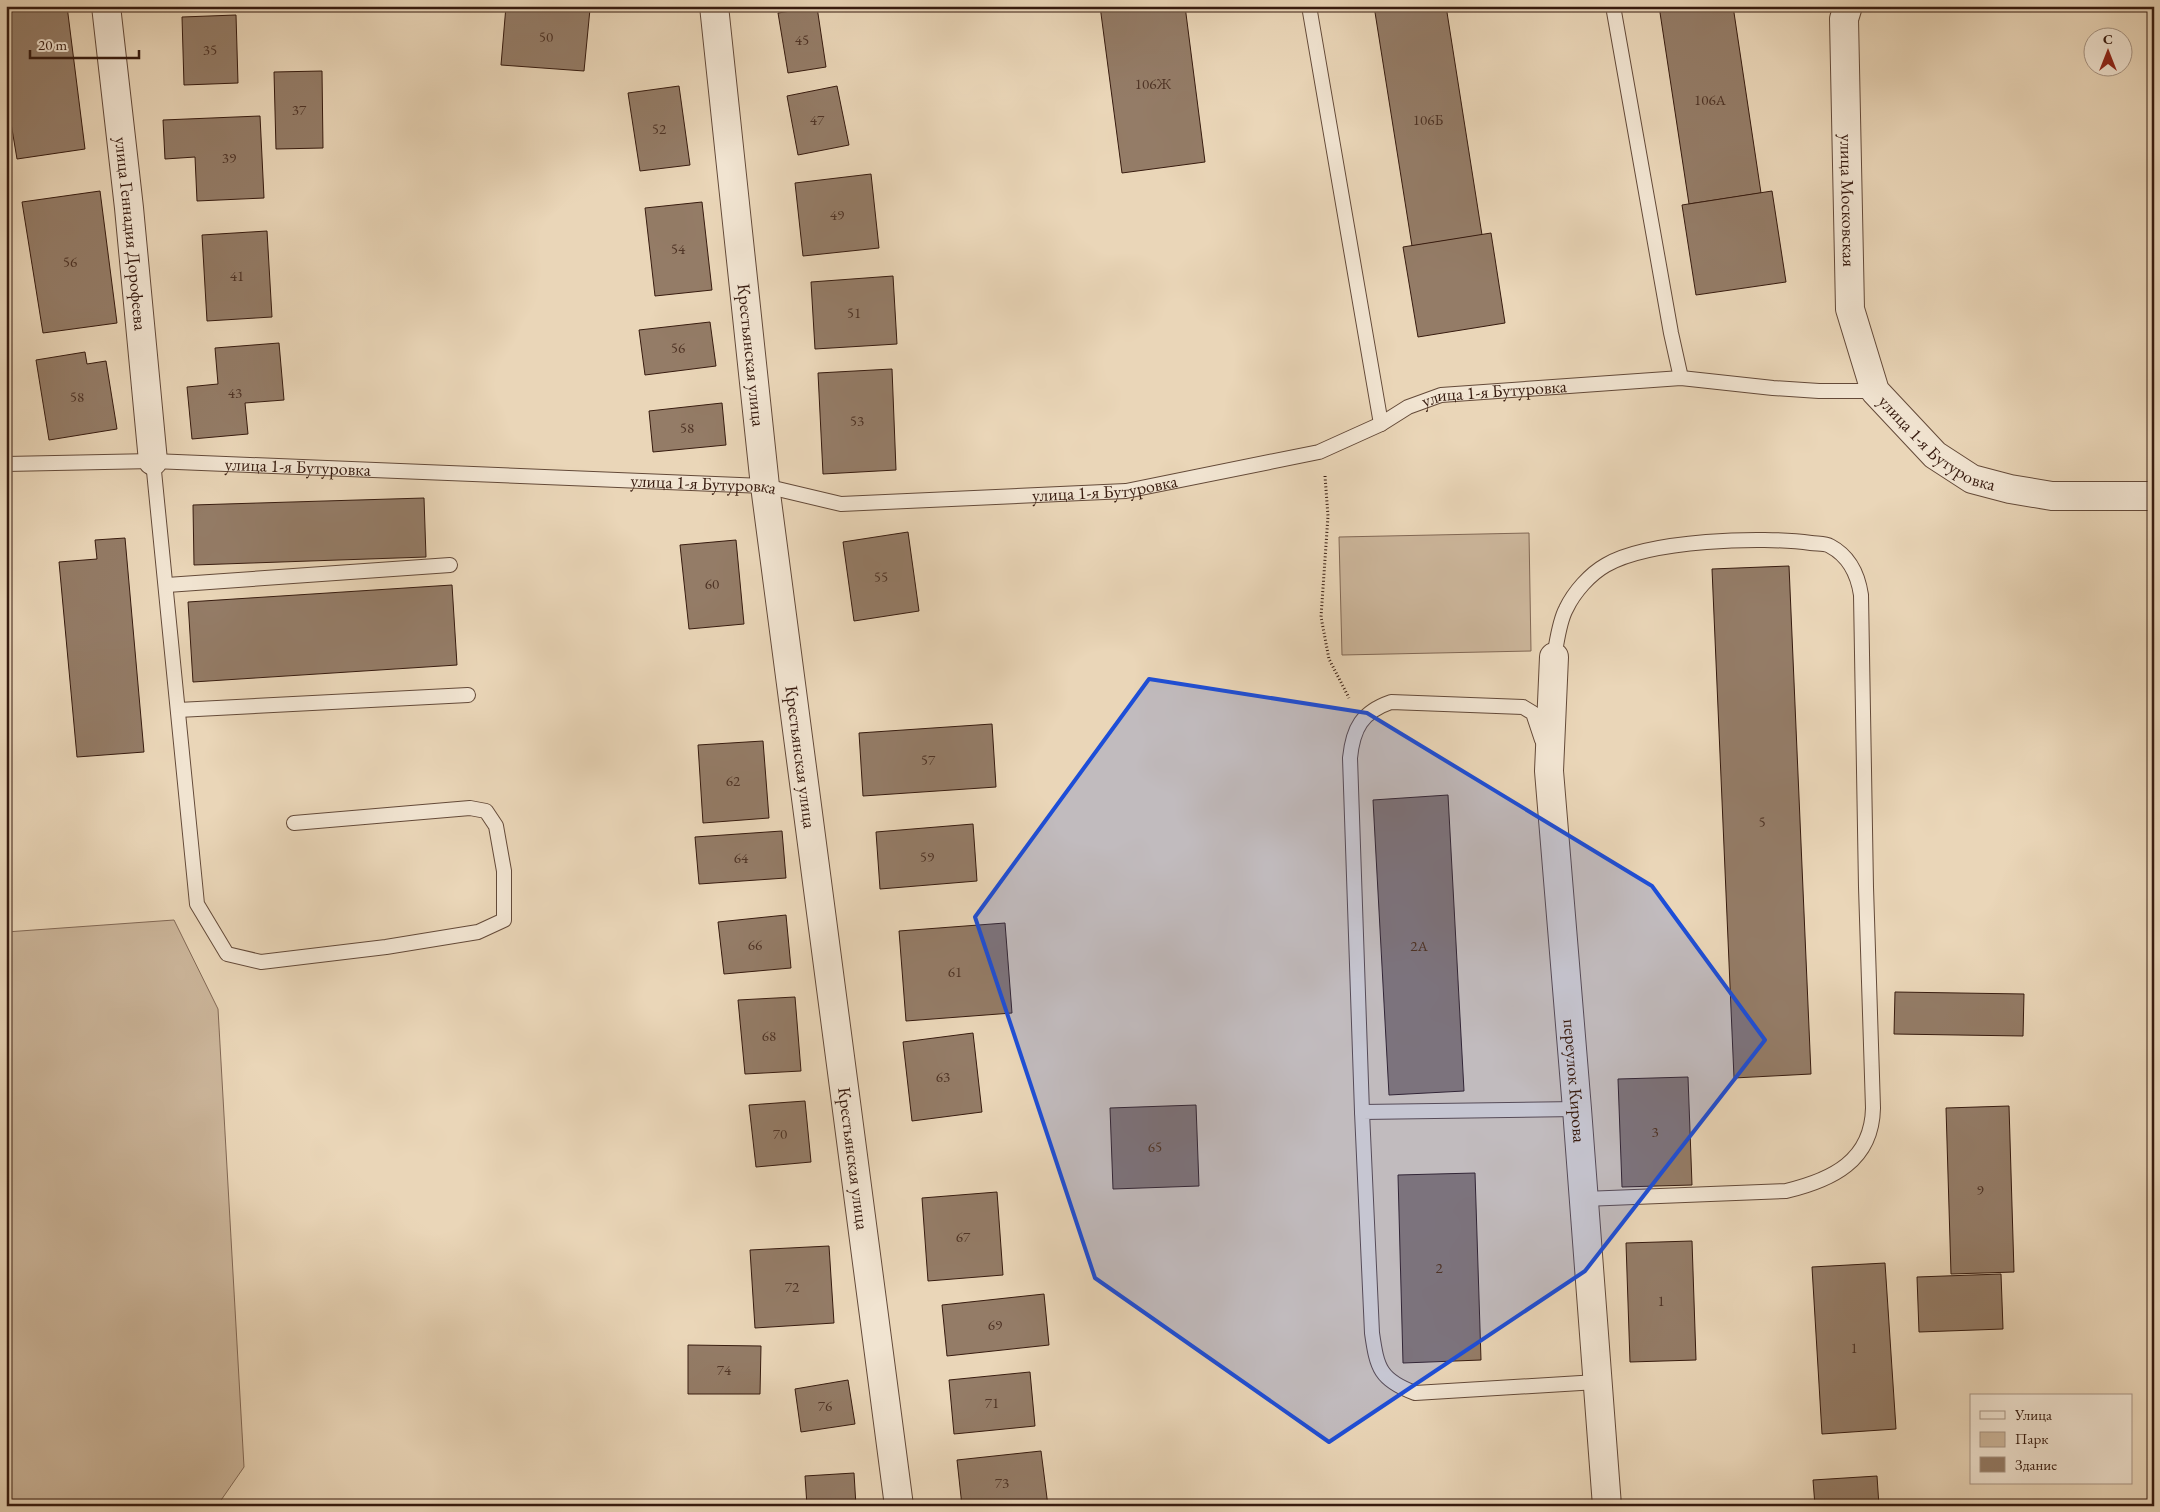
<svg xmlns="http://www.w3.org/2000/svg" width="2160" height="1512" font-family="'EB Garamond',serif">
<rect width="100%" height="100%" fill="#ead6b8"/>
<filter id="stains"><feTurbulence type="fractalNoise" baseFrequency=".004" numOctaves="4"/><feColorMatrix values="0 0 0 0 .2 0 0 0 0 .09 0 0 0 0 .02 0 0 0 .5 -.17"/></filter>
<radialGradient id="worn" r=".72"><stop offset=".6" stop-color="#630" stop-opacity="0"/><stop offset="1" stop-color="#630" stop-opacity=".3"/></radialGradient>
<g fill="#ccb69b" stroke="#826855">
<polygon points="1529,533 1531,651 1342,655 1339,537"/>
<polygon points="174,920 218,1009 244,1467 217,1506 15,1506 6,1494 6,932"/>
</g>
<g fill="#947c67" stroke="#371b0f">
<polygon points="6,6 67,6 85,149 17,159 6,93"/>
<polygon points="506,6 562,6 590,9 584,71 501,65"/>
<polygon points="1100,6 1185,6 1205,162 1122,173"/>
<polygon points="1374,6 1446,6 1482,235 1412,246"/>
<polygon points="1659,6 1733,6 1761,193 1689,204"/>
<polygon points="817,7 826,67 788,73 778,13"/>
<polygon points="236,15 238,83 184,85 182,17"/>
<polygon points="322,71 323,148 276,149 274,72"/>
<polygon points="679,86 690,165 640,171 628,93"/>
<polygon points="837,86 849,145 798,155 787,96"/>
<polygon points="260,116 264,198 197,201 195,157 165,159 163,120"/>
<polygon points="871,174 879,248 803,256 795,183"/>
<polygon points="100,191 117,323 43,333 22,202"/>
<polygon points="1772,191 1786,282 1696,295 1682,205"/>
<polygon points="702,202 712,290 655,296 645,208"/>
<polygon points="267,231 272,317 207,321 202,235"/>
<polygon points="1491,233 1505,323 1418,337 1403,247"/>
<polygon points="893,276 897,344 815,349 811,282"/>
<polygon points="710,322 716,366 645,375 639,330"/>
<polygon points="279,343 284,400 245,403 248,434 192,439 187,387 218,384 215,348"/>
<polygon points="85,352 87,364 106,361 117,429 49,440 36,360"/>
<polygon points="892,369 896,470 823,474 818,373"/>
<polygon points="722,403 726,445 653,452 649,411"/>
<polygon points="424,498 426,557 194,565 193,505"/>
<polygon points="908,532 919,611 854,621 843,542"/>
<polygon points="125,538 144,752 77,757 59,562 97,559 95,540"/>
<polygon points="736,540 744,624 689,629 680,545"/>
<polygon points="1789,566 1811,1074 1734,1078 1712,569"/>
<polygon points="452,585 457,665 193,682 188,602"/>
<polygon points="992,724 996,787 863,796 859,733"/>
<polygon points="763,741 769,818 703,823 698,745"/>
<polygon points="1448,795 1464,1091 1389,1095 1373,800"/>
<polygon points="973,824 977,881 880,889 876,832"/>
<polygon points="782,831 786,878 699,884 695,837"/>
<polygon points="786,915 791,968 724,974 718,922"/>
<polygon points="1005,923 1012,1013 906,1021 899,931"/>
<polygon points="1895,992 2024,994 2023,1036 1894,1034"/>
<polygon points="795,997 801,1071 745,1074 738,1000"/>
<polygon points="973,1033 982,1112 912,1121 903,1042"/>
<polygon points="1688,1077 1692,1185 1622,1187 1618,1079"/>
<polygon points="805,1101 811,1162 756,1167 749,1105"/>
<polygon points="1196,1105 1199,1186 1113,1189 1110,1108"/>
<polygon points="2009,1106 2014,1272 1951,1274 1946,1108"/>
<polygon points="1475,1173 1481,1360 1403,1363 1398,1175"/>
<polygon points="997,1192 1003,1275 928,1281 922,1198"/>
<polygon points="1692,1241 1696,1360 1630,1362 1626,1243"/>
<polygon points="829,1246 834,1323 755,1328 750,1250"/>
<polygon points="1885,1263 1896,1429 1822,1434 1812,1267"/>
<polygon points="2001,1274 2003,1329 1919,1332 1917,1277"/>
<polygon points="1044,1294 1049,1345 947,1356 942,1305"/>
<polygon points="688,1345 761,1346 760,1394 688,1394"/>
<polygon points="1030,1372 1035,1426 954,1434 949,1380"/>
<polygon points="848,1380 855,1424 801,1432 795,1389"/>
<polygon points="1041,1451 1048,1506 962,1506 957,1460"/>
<polygon points="854,1473 856,1506 807,1506 805,1476"/>
<polygon points="1877,1476 1879,1506 1815,1506 1813,1480"/>
</g>
<g fill="none" stroke-linecap="round" stroke-linejoin="round">
<defs>
<g id="lane">
<polyline points="1309,6 1381,424"/>
<polyline points="1613,6 1671,333 1681,378"/>
<polyline points="153,461 197,904 227,954 261,962 386,947 478,932 504,920 504,871 496,826 486,811 470,808 294,823"/>
<path id="s1" d="M6,464L153,461L765,486L841,504L1126,491L1319,452L1381,424L1408,407L1441,395L1681,378L1773,388L1819,391H1875"/>
<polyline points="167,585 450,565"/>
<path d="M1554,657C1557,642 1559,622 1566,609C1574,592 1590,574 1606,565C1649,540 1762,536 1811,543C1817,544 1825,543 1830,546C1849,556 1858,575 1861,595L1866,887L1873,1108C1872,1161 1832,1180 1786,1191L1584,1199"/>
<polyline points="178,710 468,695"/>
<path d="M1577,1109L1362,1112L1372,1333C1377,1368 1380,1380 1415,1393L1597,1382"/>
<path d="M1362,1112L1350,758C1353,728 1362,712 1391,702L1523,707L1533,713L1542,740"/>
</g>
<g id="street">
<path id="s2" d="M106,6L129,208L153,461"/>
<path id="s3" d="M714,6L765,486L899,1506"/>
<path id="s4" d="M1848,6L1844,19L1850,309L1875,391L1935,455L1972,479L2010,489L2052,496H2154"/>
<path id="s5" d="M1554,657L1549,771L1577,1109L1607,1506"/>
</g>
</defs>
<use href="#lane" stroke="#644a39" stroke-width="16"/>
<use href="#street" stroke="#644a39" stroke-width="30"/>
<polyline stroke="#371b0f" stroke-width="3" stroke-dasharray="1 2.5" stroke-linecap="butt" points="1325,476 1328,516 1321,617 1329,659 1349,698"/>
<use href="#lane" stroke="#f1e4d1" stroke-width="14"/>
<use href="#street" stroke="#f1e4d1" stroke-width="28"/>
</g>
<path fill="#1d4ed8" fill-opacity="0.2" stroke="#1d4ed8" stroke-width="4" stroke-linejoin="round" d="M1149,679L1367,713L1652,886L1765,1040L1585,1271L1329,1442L1095,1278L975,917Z"/>
<g text-anchor="middle" stroke-width="4" stroke-linejoin="round" paint-order="stroke">
<g font-size="15" fill="#4e3325">
<text x="546" y="42">50</text>
<text x="802" y="45">45</text>
<text x="210" y="55">35</text>
<text x="1153" y="89">106Ж</text>
<text x="1710" y="105">106А</text>
<text x="299" y="115">37</text>
<text x="817" y="125">47</text>
<text x="1428" y="125">106Б</text>
<text x="659" y="134">52</text>
<text x="229" y="163">39</text>
<text x="837" y="220">49</text>
<text x="678" y="254">54</text>
<text x="70" y="267">56</text>
<text x="237" y="281">41</text>
<text x="854" y="318">51</text>
<text x="678" y="353">56</text>
<text x="235" y="398">43</text>
<text x="77" y="402">58</text>
<text x="857" y="426">53</text>
<text x="687" y="433">58</text>
<text x="881" y="582">55</text>
<text x="712" y="589">60</text>
<text x="928" y="765">57</text>
<text x="733" y="786">62</text>
<text x="1762" y="827">5</text>
<text x="927" y="862">59</text>
<text x="741" y="863">64</text>
<text x="755" y="950">66</text>
<text x="1419" y="951">2А</text>
<text x="955" y="977">61</text>
<text x="769" y="1041">68</text>
<text x="943" y="1082">63</text>
<text x="1655" y="1137">3</text>
<text x="780" y="1139">70</text>
<text x="1155" y="1152">65</text>
<text x="1980" y="1195">9</text>
<text x="963" y="1242">67</text>
<text x="1439" y="1273">2</text>
<text x="792" y="1292">72</text>
<text x="1661" y="1306">1</text>
<text x="995" y="1330">69</text>
<text x="1854" y="1353">1</text>
<text x="724" y="1375">74</text>
<text x="992" y="1408">71</text>
<text x="825" y="1411">76</text>
<text x="1002" y="1488">73</text>
</g>
<g font-size="18" fill="#371b0f" stroke="#f1e4d1">
<text dy="6" stroke="none"><textPath href="#s4" startOffset="195">улица Московская</textPath></text>
<text dy="6" stroke="none"><textPath href="#s2" startOffset="229">улица Геннадия Дорофеева</textPath></text>
<text dy="6" stroke="none"><textPath href="#s3" startOffset="351">Крестьянская улица</textPath></text>
<text dy="6" stroke="none"><textPath href="#s1" startOffset="1508">улица 1-я Бутуровка</textPath></text>
<text dy="6" stroke="none"><textPath href="#s4" startOffset="472">улица 1-я Бутуровка</textPath></text>
<text dy="6" stroke="none"><textPath href="#s1" startOffset="292">улица 1-я Бутуровка</textPath></text>
<text dy="6" stroke="none"><textPath href="#s1" startOffset="698">улица 1-я Бутуровка</textPath></text>
<text dy="6" stroke="none"><textPath href="#s1" startOffset="1102">улица 1-я Бутуровка</textPath></text>
<text dy="6" stroke="none"><textPath href="#s3" startOffset="756">Крестьянская улица</textPath></text>
<text dy="6" stroke="none"><textPath href="#s5" startOffset="425">переулок Кирова</textPath></text>
<text dy="6" stroke="none"><textPath href="#s3" startOffset="1161">Крестьянская улица</textPath></text>
</g>
</g>
<rect width="2160" height="1512" fill="none" stroke="#ead6b8" stroke-width="25"/>
<rect x="8" y="8" width="2145" height="1497" fill="none" stroke="#371b0f" stroke-width="2.5"/>
<rect x="12" y="12" width="2135" height="1487" fill="none" stroke="#371b0f"/>
<rect x="1970" y="1394" width="162" height="90" fill="#f1e4d1" stroke="#a79483"/>
<rect x="1980" y="1411" width="25" height="8" fill="#f1e4d1" stroke="#a79483"/>
<text x="2015" y="1420" font-size="15" fill="#371b0f">Улица</text>
<rect x="1980" y="1432" width="25" height="15" fill="#ccb69b" stroke="#a79483"/>
<text x="2015" y="1444" font-size="15" fill="#371b0f">Парк</text>
<rect x="1980" y="1457" width="25" height="15" fill="#947c67" stroke="#a79483"/>
<text x="2015" y="1470" font-size="15" fill="#371b0f">Здание</text>
<g transform="translate(2108 52)"><circle r="24" fill="#f1e4d1" stroke="#a79483"/>
<path d="M0-4L9 19L0 12L-9 19Z" fill="#8f2418"/>
<text y="-8" font-size="14" font-weight="bold" text-anchor="middle" fill="#371b0f">С</text>
</g>
<path d="M30 50v8h109v-8" fill="none" stroke="#371b0f" stroke-width="2.5"/>
<text x="38" y="50" font-size="15" fill="#371b0f" stroke="#f1e4d1" stroke-width="4" paint-order="stroke">20 m</text>
<rect width="100%" height="100%" filter="url(#stains)"/>
<rect width="100%" height="100%" fill="url(#worn)"/>
</svg>
